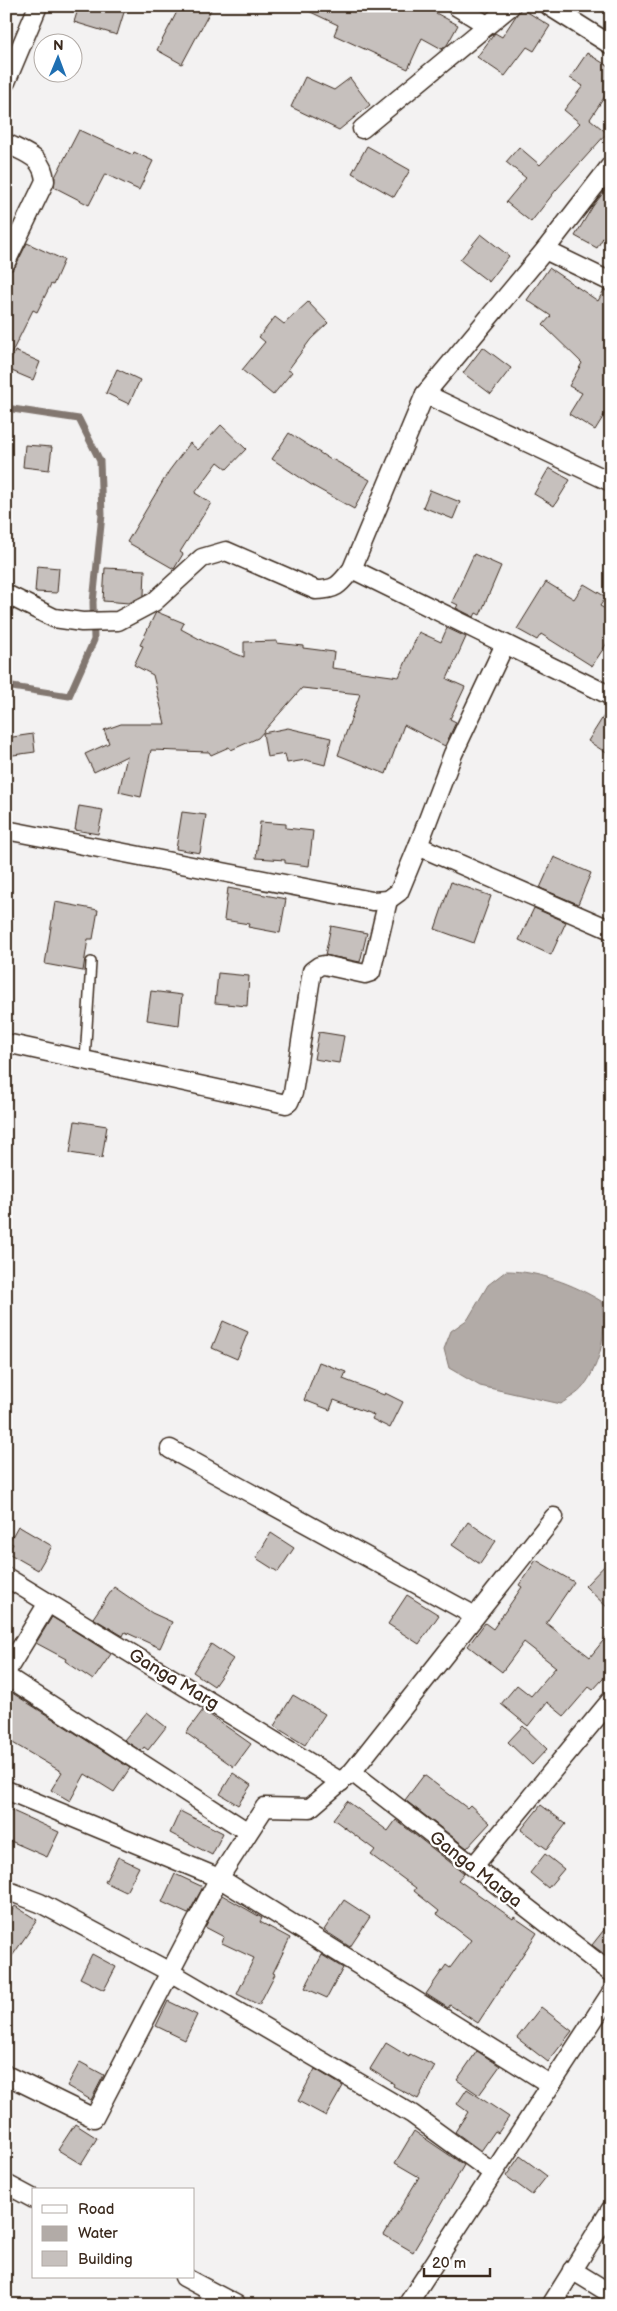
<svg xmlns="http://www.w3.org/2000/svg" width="617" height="2311" font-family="'Balsamiq Sans',sans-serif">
<rect width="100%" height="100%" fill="#f3f2f2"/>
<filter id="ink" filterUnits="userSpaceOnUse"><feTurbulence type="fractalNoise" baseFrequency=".02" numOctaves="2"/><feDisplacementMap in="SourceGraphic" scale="10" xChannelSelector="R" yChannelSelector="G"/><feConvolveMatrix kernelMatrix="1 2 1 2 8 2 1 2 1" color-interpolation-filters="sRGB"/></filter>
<g filter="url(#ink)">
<path fill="#b2aba7" stroke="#827770" d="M506,1271C539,1271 573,1284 601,1301C608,1329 601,1364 583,1387C578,1394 567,1399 561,1404L480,1386L449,1368L444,1349L451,1331L468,1319L488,1285Z"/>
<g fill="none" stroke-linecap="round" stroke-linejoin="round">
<polyline stroke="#827770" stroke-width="7" points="6,408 79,419 100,461 102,515 93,602 94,640 69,696 6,686"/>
</g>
<g fill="#c6c0bd" stroke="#3b2a1e">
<polygon points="79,6 115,6 125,9 117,35 74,22"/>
<polygon points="180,6 213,6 182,64 157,50"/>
<polygon points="298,6 423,6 458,25 447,45 442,49 422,38 408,69 334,35 338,25"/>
<polygon points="521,8 550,26 534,51 527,47 505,76 477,57 495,33 502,37"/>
<polygon points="587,53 611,68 611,87 590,119 607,133 556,190 531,222 506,202 526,178 506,162 519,147 540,165 580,123 564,110 583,86 570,78"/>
<polygon points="305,77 334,90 350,78 370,105 339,130 291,107"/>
<polygon points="79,130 133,155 134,152 153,161 139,190 105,174 89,205 54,187 55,177"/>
<polygon points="367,146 410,170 394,197 352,173"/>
<polygon points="611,183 611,224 597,248 575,236 593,206"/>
<polygon points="481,234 509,256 489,282 460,260"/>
<polygon points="27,243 64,260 53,285 51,284 37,312 33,310 6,364 6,273 15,267"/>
<polygon points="549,268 598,301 604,290 611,292 611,404 595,430 569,414 582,393 569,386 582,363 543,325 551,316 527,300"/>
<polygon points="308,302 328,323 311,339 288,370 292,372 273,395 242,370 265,342 259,337 275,317 284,324"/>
<polygon points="483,347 511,368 491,394 463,373"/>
<polygon points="15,351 40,362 33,380 7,369"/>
<polygon points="117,369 140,380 129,404 106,393"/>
<polygon points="221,425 246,449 227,469 218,462 195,493 211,503 180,552 183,554 174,569 127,542 169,471 190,443 198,450"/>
<polygon points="289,433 331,460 332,459 370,480 354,509 313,486 272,459"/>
<polygon points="25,445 52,447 49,470 23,467"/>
<polygon points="549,468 570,480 554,506 534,494"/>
<polygon points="430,490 460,502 453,519 423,507"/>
<polygon points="474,554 501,566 480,615 476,613 474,617 456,608 458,605 452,602"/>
<polygon points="37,566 59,568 57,593 35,592"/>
<polygon points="105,568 145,570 144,595 129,603 103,601"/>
<polygon points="546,582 574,599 584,584 606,597 600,606 611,612 611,637 592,666 541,634 537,640 517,629"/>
<polygon points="157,612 184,623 181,629 205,642 244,657 244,642 277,641 277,643 303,646 303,648 334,652 332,668 399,677 419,632 441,642 447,628 466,637 447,679 465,687 450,719 456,722 445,746 404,725 386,774 338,755 360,694 302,688 258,738 231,750 229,747 211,755 209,752 151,750 141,797 119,792 127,756 94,772 85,754 109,743 104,730 121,724 165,724 153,675 134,665 143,646 140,645 155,614"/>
<polygon points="610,706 611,706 611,756 588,741"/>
<polygon points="288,728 331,738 325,765 306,760 287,763 285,754 267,757 263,733"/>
<polygon points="33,734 35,752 6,756 6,738"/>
<polygon points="79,806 103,810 98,834 75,830"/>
<polygon points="182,812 206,815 200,853 176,849"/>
<polygon points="260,822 286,824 286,828 313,831 309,866 285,863 285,860 256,858"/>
<polygon points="554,857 591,873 578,904 540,888"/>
<polygon points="451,882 491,896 474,943 435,929"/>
<polygon points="228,888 286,899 280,933 248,927 249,924 224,920"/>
<polygon points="55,902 98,910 93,939 88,939 83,971 45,964"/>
<polygon points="534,908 566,922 551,955 519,940"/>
<polygon points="331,926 367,933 360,962 325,955"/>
<polygon points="218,973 249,976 247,1006 215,1003"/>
<polygon points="151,991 182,995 179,1025 147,1020"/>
<polygon points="319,1032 344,1036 339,1063 314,1059"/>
<polygon points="75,1121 107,1126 102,1158 70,1153"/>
<polygon points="223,1321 248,1332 237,1359 212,1348"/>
<polygon points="319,1362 346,1372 343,1379 384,1395 385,1393 403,1402 390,1428 372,1419 374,1415 334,1400 330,1410 304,1400"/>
<polygon points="468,1522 496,1541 480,1564 452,1545"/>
<polygon points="18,1526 52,1546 38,1570 8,1553 13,1544 9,1542"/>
<polygon points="271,1533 294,1548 278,1572 256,1558"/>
<polygon points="611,1559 611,1611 585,1586"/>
<polygon points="536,1560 574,1582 546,1623 590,1657 611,1631 611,1670 593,1690 589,1687 564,1716 547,1702 528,1726 501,1704 517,1685 531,1696 556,1667 524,1642 502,1672 468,1646 485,1623 493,1629 522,1587 519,1585"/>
<polygon points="114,1587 152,1613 172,1622 160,1648 125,1632 123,1636 93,1618"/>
<polygon points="407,1595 439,1615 419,1644 388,1624"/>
<polygon points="52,1617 111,1654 93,1680 65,1661 66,1659 36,1643"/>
<polygon points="211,1644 233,1659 214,1686 193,1672"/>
<polygon points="6,1689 130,1768 114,1792 85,1774 70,1801 51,1790 62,1772 6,1739"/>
<polygon points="293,1695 325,1714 305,1745 274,1726"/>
<polygon points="203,1710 251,1744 234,1767 186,1733"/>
<polygon points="147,1712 166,1727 148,1750 144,1747 141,1751 124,1740"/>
<polygon points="523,1726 547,1749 532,1765 508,1742"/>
<polygon points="233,1773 251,1785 238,1805 220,1794"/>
<polygon points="424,1775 467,1808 470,1805 490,1823 467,1848 405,1800"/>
<polygon points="347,1801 388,1831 396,1820 464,1873 458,1880 513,1919 514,1917 537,1933 478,2023 450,2005 448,2008 426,1994 446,1965 450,1968 471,1940 437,1914 439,1911 414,1891 416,1888 371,1855 375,1850 333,1819"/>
<polygon points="541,1805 566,1824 547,1849 521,1830"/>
<polygon points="6,1808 59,1832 47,1857 6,1839"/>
<polygon points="180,1811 223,1833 212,1855 170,1833"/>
<polygon points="545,1854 564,1869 548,1888 530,1873"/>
<polygon points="118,1857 139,1867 126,1892 105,1882"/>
<polygon points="175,1874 203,1887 188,1914 162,1902"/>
<polygon points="222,1895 262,1918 260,1922 290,1938 273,1973 275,1974 259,2005 237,1994 254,1958 222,1943 224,1937 205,1927"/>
<polygon points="344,1900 370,1917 350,1947 324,1930"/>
<polygon points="15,1906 37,1920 6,1965 6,1919"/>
<polygon points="611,1921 611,1959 592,1945"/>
<polygon points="92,1954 116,1967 104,1990 80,1978"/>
<polygon points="322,1955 343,1968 327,1998 305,1988"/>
<polygon points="168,2001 197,2015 185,2040 156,2026"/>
<polygon points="541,2007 572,2031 548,2062 517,2038"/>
<polygon points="386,2043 409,2057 410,2054 435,2066 418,2099 393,2086 394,2084 370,2069"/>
<polygon points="477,2051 500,2066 479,2095 457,2080"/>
<polygon points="80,2062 104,2075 91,2100 67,2086"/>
<polygon points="315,2069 343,2086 326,2116 298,2101"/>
<polygon points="467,2089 509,2117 498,2133 495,2131 481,2151 455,2132 468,2112 457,2104"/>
<polygon points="75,2124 97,2138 81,2164 58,2150"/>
<polygon points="414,2131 464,2165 413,2252 384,2235 419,2177 395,2163"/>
<polygon points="520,2156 547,2176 532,2195 506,2176"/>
</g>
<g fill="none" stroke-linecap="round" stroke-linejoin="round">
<defs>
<polyline id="lane" points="85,1060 91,962"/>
<g id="street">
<polyline points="456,6 487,25"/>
<polyline points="549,6 611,45"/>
<polyline points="6,82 38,6"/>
<polyline points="362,129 511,6"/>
<path d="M6,143C26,154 43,156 45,181L6,262"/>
<polyline points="545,250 611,282"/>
<polyline points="425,394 611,482"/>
<polyline points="352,569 611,696"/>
<path d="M6,594L54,618L82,622L118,621L154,602L202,558L226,551L316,590C337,590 340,584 352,569L425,394L545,250L611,165"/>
<polyline points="505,644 453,754 418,846 611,930"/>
<polyline points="6,830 372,901 388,900 399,892 418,846"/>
<polyline points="6,1043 286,1104 289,1102 293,1093 312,971 319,966 324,965 365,974 371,972 388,900"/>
<polyline points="170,1449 475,1616"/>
<polyline points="6,1577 341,1782"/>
<polyline points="6,1672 48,1603"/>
<polyline points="6,1676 248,1832"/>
<polyline points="352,1772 611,1973"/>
<polyline points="6,1790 219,1878 551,2085"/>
<polyline points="473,1867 611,1700"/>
<polyline points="6,1890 40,1903 170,1972 412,2114 493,2173"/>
<polyline points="6,2075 94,2118 219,1878 265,1807 310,1808 352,1772 554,1517"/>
<polyline points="6,2184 34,2199"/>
<polyline points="572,2270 611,2294"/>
<polyline points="184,2277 237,2305"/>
<polyline points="407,2305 611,1993"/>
<polyline points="551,2305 611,2209"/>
</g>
</defs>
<use href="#lane" stroke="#3b2a1e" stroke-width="12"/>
<use href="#street" stroke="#3b2a1e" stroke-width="21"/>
<use href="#lane" stroke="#fff" stroke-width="9"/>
<use href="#street" stroke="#fff" stroke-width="18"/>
</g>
</g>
<g text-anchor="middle" stroke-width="4.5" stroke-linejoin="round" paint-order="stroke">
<g font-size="18" fill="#3b2a1e" stroke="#fff">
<text transform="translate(174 1679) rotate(31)" y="6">Ganga Marg</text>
<text transform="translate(476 1869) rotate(38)" y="6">Ganga Marga</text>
</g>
</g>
<rect width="617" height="2311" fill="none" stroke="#fff" stroke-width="25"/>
<rect x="12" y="12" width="592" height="2286" fill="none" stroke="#3b2a1e" stroke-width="2" filter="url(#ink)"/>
<rect x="32" y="2188" width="162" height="90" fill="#ffffff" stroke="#b1aaa5"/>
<rect x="42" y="2205" width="25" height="8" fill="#ffffff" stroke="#b1aaa5"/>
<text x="78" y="2214" font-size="15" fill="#3b2a1e">Road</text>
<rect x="42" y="2226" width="25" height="15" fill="#b2aba7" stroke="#b1aaa5"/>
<text x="78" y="2238" font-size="15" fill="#3b2a1e">Water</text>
<rect x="42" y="2251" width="25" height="15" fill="#c6c0bd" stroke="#b1aaa5"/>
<text x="78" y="2264" font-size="15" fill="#3b2a1e">Building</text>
<g transform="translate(58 58) rotate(1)"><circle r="24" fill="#ffffff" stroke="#b1aaa5"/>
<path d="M0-4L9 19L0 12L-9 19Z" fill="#1f6fb2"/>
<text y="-8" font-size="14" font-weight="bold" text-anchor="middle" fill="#3b2a1e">N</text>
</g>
<path d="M424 2268v8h66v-8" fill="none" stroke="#3b2a1e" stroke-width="2.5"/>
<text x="432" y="2268" font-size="15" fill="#3b2a1e" stroke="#ffffff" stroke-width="4" paint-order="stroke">20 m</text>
</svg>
